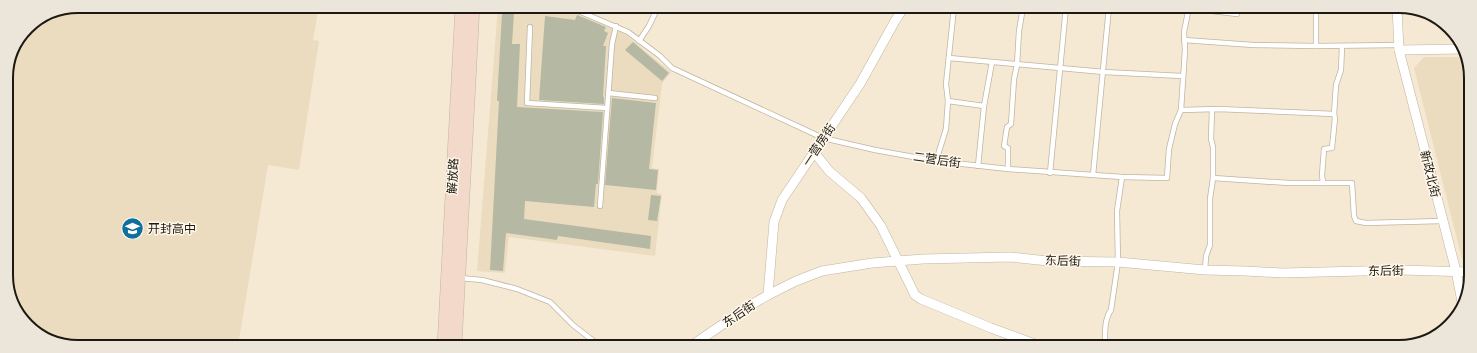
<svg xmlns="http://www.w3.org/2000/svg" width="1477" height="353" font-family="'Work Sans','Noto Sans SC',sans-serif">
<rect width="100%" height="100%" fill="#f5e9d4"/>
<g fill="#ebdcc0">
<polygon points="78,6 319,6 313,40 319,41 299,170 268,165 238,346 63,345 27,326 7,289 6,74 27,27 51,11"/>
<polygon points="498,7 554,13 578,14 626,35 671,72 662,84 652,168 659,169 657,193 662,194 655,256 509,237 505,273 477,271"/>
<polygon points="1424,57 1466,57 1470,64 1470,260 1462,259 1414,68"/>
</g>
<g fill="#b5b8a2">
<polygon points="502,13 514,13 512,44 520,44 517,107 603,112 598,184 596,184 594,207 525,201 524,219 651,236 650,249 558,236 557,240 506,233 503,271 490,270 499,101 497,101"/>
<polygon points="577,15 606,27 604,31 608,33 603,46 606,46 603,97 604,97 604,104 539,100 545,16 575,20"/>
<polygon points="633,42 669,73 662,81 625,50"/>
<polygon points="612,98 656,103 649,169 658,170 656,190 605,185"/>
<polygon points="651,195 661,196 657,221 648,220"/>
</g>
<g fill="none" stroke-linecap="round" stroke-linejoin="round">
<defs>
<g id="lane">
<polyline points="569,7 628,32 660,56 672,68 823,138 875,150 936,161 1008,169 1122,177 1167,178 1169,149 1175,124 1181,110 1185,50 1184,32 1189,7"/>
<polyline points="1179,7 1237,14"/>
<polyline points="530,27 527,103 607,108"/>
<polyline points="1184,40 1253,45 1316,46 1399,45"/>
<polyline points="639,41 649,26 658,7"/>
<polyline points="1316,46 1316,7"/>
<polyline points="949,58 1104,72 1182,76"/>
<polyline points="608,93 655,98"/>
<polyline points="948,101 984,106"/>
<polyline points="1181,110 1218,109 1334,114"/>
<polyline points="936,161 946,129 948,101 946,84 954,7"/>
<polyline points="978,166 984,106 992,62"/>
<polyline points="1008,169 1008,148 1004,146 1007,127 1011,124 1014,79 1017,65 1019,31 1023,7"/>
<polyline points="1050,173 1066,7"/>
<polyline points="1093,175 1109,7"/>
<polyline points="1213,178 1289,183 1352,183 1354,216 1356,221 1366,223 1442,221"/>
<polyline points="1323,183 1322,175 1324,149 1332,148 1335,118 1334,114 1336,85 1341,70 1342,46"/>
<polyline points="600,206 612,44 616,26"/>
<polyline points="1205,270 1206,256 1210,245 1210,199 1213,178 1213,147 1211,139 1212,109"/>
<polyline points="460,278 482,280 517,289 550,302 573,325 600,346"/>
<path d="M1105,347C1105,335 1104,319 1111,310L1118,262L1117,211L1122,177"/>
</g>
<g id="street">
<polyline points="1397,7 1399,50 1456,271 1462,302"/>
<polyline points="1399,50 1461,49"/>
<polyline points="814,152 829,171 861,198 881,226 915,295 921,299 991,328 1043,347"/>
<polyline points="768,295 774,222 782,200 860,84 895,21 904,7"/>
<polyline points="691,346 751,305 768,295 796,281 822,271 872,263 923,259 1010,257 1048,261 1118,262 1205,270 1245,271 1282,273 1402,270 1470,272"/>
</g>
<g id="secondary">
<polyline points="444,346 462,6"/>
<polyline points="455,346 473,6"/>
</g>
</defs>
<use href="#lane" stroke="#c0b5a1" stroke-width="6"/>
<use href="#street" stroke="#c0b5a1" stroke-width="10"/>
<use href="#secondary" stroke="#c0b5a1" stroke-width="14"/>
<use href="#lane" stroke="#fff" stroke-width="4.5"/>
<use href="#street" stroke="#fff" stroke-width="9"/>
<use href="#secondary" stroke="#f2d9ca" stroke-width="13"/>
</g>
<defs>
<symbol id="school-disc" viewBox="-11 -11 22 22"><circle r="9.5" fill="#0f6f9d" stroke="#fef7ea"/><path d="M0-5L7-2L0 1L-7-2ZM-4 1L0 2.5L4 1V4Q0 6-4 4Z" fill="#fff"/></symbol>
</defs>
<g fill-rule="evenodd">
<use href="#school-disc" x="120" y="216" width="25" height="25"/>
</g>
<g text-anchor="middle" stroke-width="3" stroke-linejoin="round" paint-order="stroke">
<g font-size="12" fill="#1d1912" stroke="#fef7ea">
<text transform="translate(819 145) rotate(-56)" y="4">一营房街</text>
<text transform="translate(937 160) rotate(8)" y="4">二营后街</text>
<text transform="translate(1430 174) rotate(76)" y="4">新政北街</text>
<text transform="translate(453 176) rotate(-87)" y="4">解放路</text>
<text transform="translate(1063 261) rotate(2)" y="4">东后街</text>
<text transform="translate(1386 271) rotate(-1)" y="4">东后街</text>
<text transform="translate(739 314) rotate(-34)" y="4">东后街</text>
</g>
<g font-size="12" fill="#1d1912" stroke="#fef7ea" text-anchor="start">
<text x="148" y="233">开封高中</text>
</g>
</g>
<path d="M0 0H1477V353H0ZM78 13H1399A65 65 0 0 1 1464 78V275A65 65 0 0 1 1399 340H78A65 65 0 0 1 13 275V78A65 65 0 0 1 78 13Z" fill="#ece5d9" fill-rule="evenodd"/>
<path fill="none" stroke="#1d1912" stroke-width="2" d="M78 13H1399A65 65 0 0 1 1464 78V275A65 65 0 0 1 1399 340H78A65 65 0 0 1 13 275V78A65 65 0 0 1 78 13Z"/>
</svg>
